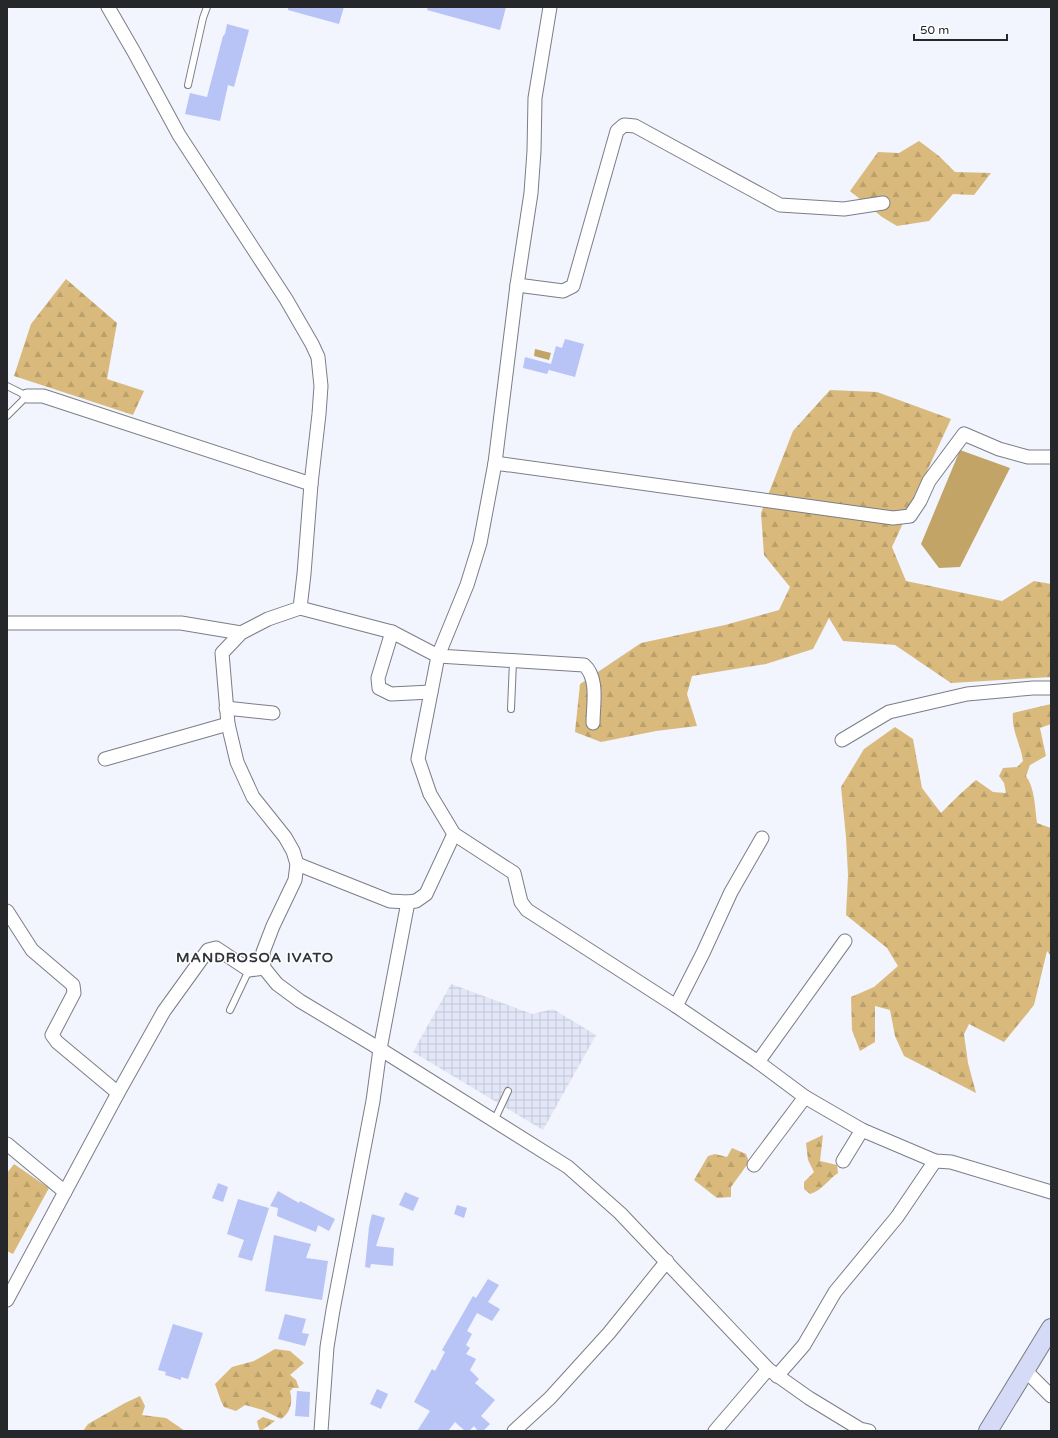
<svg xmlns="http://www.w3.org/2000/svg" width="1058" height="1438" font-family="'Varela Round',sans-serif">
<defs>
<pattern id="industrial-grid" width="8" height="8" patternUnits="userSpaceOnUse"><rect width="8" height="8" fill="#e2e7f8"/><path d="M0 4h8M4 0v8" fill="none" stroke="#c2c6d5"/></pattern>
<pattern id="forest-firs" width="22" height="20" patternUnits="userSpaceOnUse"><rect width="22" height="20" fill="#d9ba7c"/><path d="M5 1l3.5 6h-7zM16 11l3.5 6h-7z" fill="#baa06b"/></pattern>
</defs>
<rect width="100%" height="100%" fill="#f2f4fe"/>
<polygon fill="url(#industrial-grid)" points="451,984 532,1014 553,1009 596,1035 543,1130 413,1052"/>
<g fill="url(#forest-firs)">
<polygon points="919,141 939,156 955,172 991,173 974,195 953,194 929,221 897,226 882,217 850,191 878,152 899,153"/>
<polygon points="66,279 117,323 107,379 144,391 133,415 14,376 31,324"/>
<polygon points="830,390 877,392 951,419 892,547 906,581 1002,601 1034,581 1051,584 1051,677 951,683 895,645 843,641 829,618 813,649 766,664 692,676 687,694 697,726 656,731 601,742 575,732 580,684 641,643 725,625 779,610 790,587 764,555 761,513 793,431"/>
<path d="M1051,704V724L1040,728L1046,756L1030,765L1026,776C1035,788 1035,809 1037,823L1051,828V956L1047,951L1034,1005L1004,1042L969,1024L964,1034L968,1063L976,1093L904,1056L895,1036L890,1010L875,1006V1042L860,1051L852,1030L851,997L874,987L898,966L887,948L846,915L848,875L846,837L841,787L864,749L895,727L913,739L922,788L941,813L959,795L976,780L993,792L1006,793L1004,783L999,776L1003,768L1017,767L1023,761C1021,745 1011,730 1013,713Z"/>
<path d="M823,1135L820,1161L837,1165L838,1173C828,1180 821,1191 810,1194L804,1189V1182L814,1172L808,1160L806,1143Z"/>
<polygon points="732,1148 746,1154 749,1162 731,1187 731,1197 717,1198 694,1180 708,1156 715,1154 727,1157"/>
<polygon points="14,1164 49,1188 13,1254 7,1251 7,1173"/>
<path d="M275,1349L290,1351L304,1363L290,1375L296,1380L299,1388H293L290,1391C293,1401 291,1413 281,1419L263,1410L245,1405L236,1411L224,1407L221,1401L215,1384L232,1367L254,1361Z"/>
<polygon points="140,1396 145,1406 142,1415 166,1418 185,1431 83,1431 88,1424 125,1403"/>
<polygon points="263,1417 275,1421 261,1431 259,1429 257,1421"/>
</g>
<g fill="#c2a467">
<polygon points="535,349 551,353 549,360 534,356"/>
<polygon points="960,450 1010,468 960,567 939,568 921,544"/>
</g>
<g fill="#b7c4f5">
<polygon points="288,7 344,7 339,24 288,10"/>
<polygon points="428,7 506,7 500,30 427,10"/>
<polygon points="227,24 249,30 234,87 228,85 220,121 185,114 190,93 207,97 223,36 225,34"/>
<polygon points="565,339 584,344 575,377 549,370 551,365 547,374 523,368 525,357 551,364 556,346 562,348"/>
<polygon points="218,1183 228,1187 223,1202 212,1198"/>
<polygon points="278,1191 299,1203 300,1201 335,1219 329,1231 318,1225 316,1232 277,1216 278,1208 270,1206"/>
<polygon points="405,1192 419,1198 413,1211 399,1205"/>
<polygon points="238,1199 269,1208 252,1261 238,1257 244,1240 227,1234"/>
<polygon points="457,1205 467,1208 464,1218 454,1214"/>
<polygon points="372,1214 385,1218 376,1246 394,1248 393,1266 371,1264 370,1268 365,1267 369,1227"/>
<polygon points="274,1235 311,1244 306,1258 328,1261 322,1300 265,1291"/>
<polygon points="488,1279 499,1285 488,1302 500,1309 492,1321 477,1313 467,1331 472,1334 466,1345 470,1348 466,1354 476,1359 470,1370 479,1379 475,1383 495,1400 481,1416 490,1424 483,1431 478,1431 474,1426 469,1431 465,1431 455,1422 448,1431 417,1431 430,1411 414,1402 432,1369 435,1371 445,1352 442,1350 473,1296 476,1298"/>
<polygon points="285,1314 306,1319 302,1333 309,1334 305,1346 278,1339"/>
<polygon points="173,1324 203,1333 188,1379 181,1377 181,1380 165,1375 166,1372 158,1370"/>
<polygon points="377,1389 388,1394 381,1409 370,1404"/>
<polygon points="297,1391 310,1392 309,1417 295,1416"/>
</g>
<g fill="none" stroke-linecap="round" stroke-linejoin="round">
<defs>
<g id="lane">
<polyline points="188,85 203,18 207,7"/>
<polyline points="7,386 27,396 7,416"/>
<polyline points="511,709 513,661"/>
<polyline points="230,1010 249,970"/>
<polyline points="494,1121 508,1091"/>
</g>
<g id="street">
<polyline points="108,7 134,52 179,135 286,299 312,344 318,357 321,386 319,414 311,484 304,574 300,608 268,619 241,633 222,653 228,724 237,762 253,797 285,837 293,851 297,864 295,880 273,926 263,952 264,968 277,984 300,1001 380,1049 568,1167 620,1213 768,1369 809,1398 860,1429 869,1431"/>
<polyline points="517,285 563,291 573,286 617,131 624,125 635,126 780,205 844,209 883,203"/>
<polyline points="27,396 43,396 311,484"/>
<polyline points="495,463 517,285 531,193 534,151 535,98 550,7"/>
<polyline points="300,608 392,632 438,656 418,759 430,794 454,834 514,873 521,902 527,910 676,1006 758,1062 805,1097 862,1130 935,1161 951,1162 1051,1192"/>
<polyline points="7,623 181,623 241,633"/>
<polyline points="392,632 378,678 379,688 391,694 431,692"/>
<polyline points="226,708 273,713"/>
<path d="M593,723C593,705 599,678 584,665L438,656L467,585L480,543L495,463L893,518L910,516L920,501L929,481L964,434L999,449L1028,457H1051"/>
<polyline points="842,740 889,712 967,694 1033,688 1051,688"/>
<polyline points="105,759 228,724"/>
<polyline points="297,864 390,901 408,902 416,901 426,894 454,834"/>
<polyline points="7,911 32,950 73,985 74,993 52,1035 57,1042 118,1093"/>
<polyline points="676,1006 703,953 731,892 762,838"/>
<polyline points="758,1062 845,941"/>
<polyline points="7,1144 65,1192"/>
<polyline points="843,1161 862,1130"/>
<polyline points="754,1165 805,1097"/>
<polyline points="7,1300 118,1093 164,1011 208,950 216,948 249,970 264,968"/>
<polyline points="1025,1370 1051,1396"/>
<polyline points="777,1376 804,1345 835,1292 897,1217 935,1161"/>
<polyline points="321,1431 327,1347 333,1310 373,1101 380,1049 408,902"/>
<polyline points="514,1431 550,1398 609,1333 667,1261"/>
<polyline points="715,1431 768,1369"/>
</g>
<polyline id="secondary" points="988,1431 1051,1328"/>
</defs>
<use href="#lane" stroke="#7b7e86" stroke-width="8"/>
<use href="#street" stroke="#7b7e86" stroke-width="15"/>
<use href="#secondary" stroke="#7b7e86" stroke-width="20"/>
<use href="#lane" stroke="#fff" stroke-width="6"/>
<use href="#street" stroke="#fff" stroke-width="13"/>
<use href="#secondary" stroke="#d5dbf6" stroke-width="18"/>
</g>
<g text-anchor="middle" stroke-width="3" stroke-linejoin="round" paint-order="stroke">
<g font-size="14" font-weight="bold" letter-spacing="1" fill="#32343c" stroke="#fff">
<text x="255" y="962">MANDROSOA IVATO</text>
</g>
</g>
<rect width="1058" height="1438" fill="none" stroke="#26272b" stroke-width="16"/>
<path d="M914 34v6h93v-6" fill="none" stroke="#26272b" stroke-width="2"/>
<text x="920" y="34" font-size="12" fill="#26272b" stroke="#ffffff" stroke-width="3" paint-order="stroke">50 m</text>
</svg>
